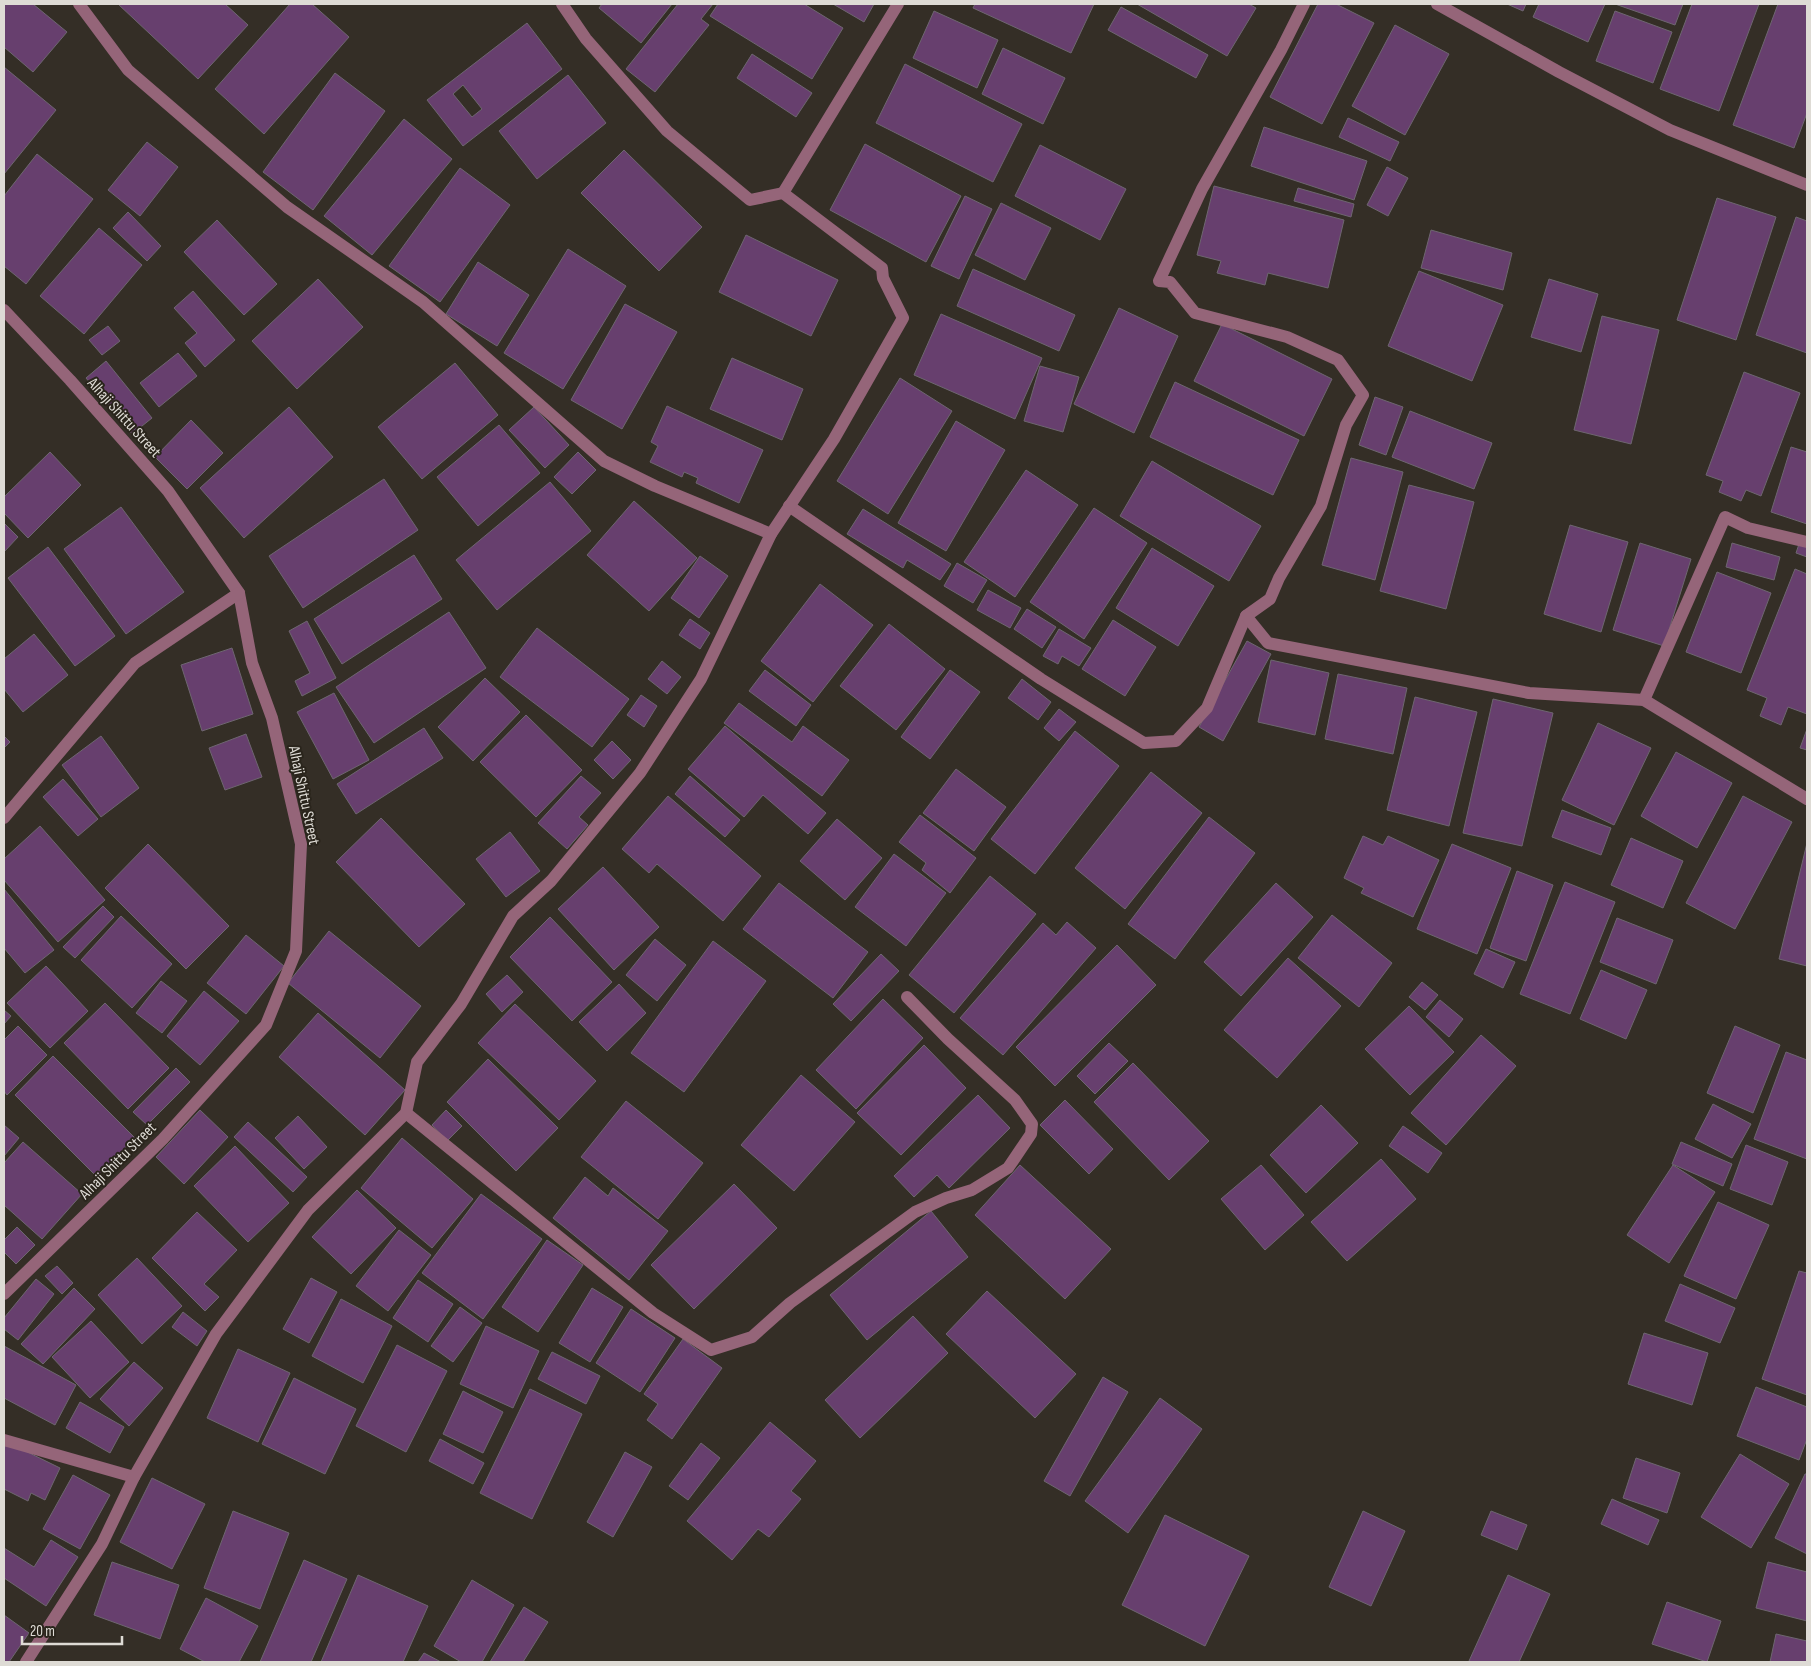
<svg xmlns="http://www.w3.org/2000/svg" width="1811" height="1666" font-family="'Sofia Sans Condensed',sans-serif">
<rect width="100%" height="100%" fill="#342e26"/>
<g fill="#673f6e" stroke="#6e6670" fill-rule="evenodd">
<polygon points="4,4 33,4 67,32 33,72 4,47"/>
<polygon points="118,4 225,4 248,25 198,79"/>
<polygon points="290,4 312,4 349,37 264,134 215,89"/>
<polygon points="602,4 672,4 641,43 599,8"/>
<polygon points="678,4 713,4 701,19 709,25 655,92 626,69"/>
<polygon points="718,4 804,4 843,28 812,79 710,16"/>
<polygon points="833,4 874,4 864,22"/>
<polygon points="975,4 1094,4 1071,53 973,8"/>
<polygon points="1137,4 1249,4 1256,8 1227,56"/>
<polygon points="1318,4 1336,4 1374,23 1322,124 1270,97"/>
<polygon points="1507,4 1526,4 1523,11"/>
<polygon points="1539,4 1605,4 1588,42 1533,17"/>
<polygon points="1615,4 1683,4 1675,25"/>
<polygon points="1692,4 1759,4 1719,111 1660,89"/>
<polygon points="1778,4 1807,4 1807,113 1794,148 1733,125"/>
<polygon points="1121,7 1208,55 1196,78 1108,30"/>
<polygon points="934,11 998,40 977,88 913,58"/>
<polygon points="1615,11 1672,32 1653,83 1596,61"/>
<path d="M527,23L562,69L463,146L427,100ZM463,85L482,109L472,117L453,94Z"/>
<polygon points="1395,25 1449,54 1405,135 1352,106"/>
<polygon points="1003,48 1065,78 1043,124 982,94"/>
<polygon points="752,54 812,93 796,117 737,78"/>
<polygon points="905,64 1022,124 993,182 876,123"/>
<polygon points="4,67 56,110 4,174"/>
<polygon points="335,73 385,111 313,210 263,172"/>
<polygon points="568,75 606,123 537,179 499,131"/>
<polygon points="1348,118 1399,142 1390,161 1339,137"/>
<polygon points="404,119 452,159 372,255 324,216"/>
<polygon points="1264,127 1367,161 1354,200 1251,166"/>
<polygon points="147,142 178,167 140,216 108,190"/>
<polygon points="865,144 961,196 926,262 830,210"/>
<polygon points="1040,145 1126,189 1100,240 1015,196"/>
<polygon points="624,150 702,227 659,271 581,193"/>
<polygon points="37,154 93,199 26,284 4,266 4,196"/>
<polygon points="1387,167 1408,178 1388,216 1367,205"/>
<polygon points="460,168 510,205 440,302 389,266"/>
<polygon points="1214,186 1344,220 1328,288 1268,273 1265,285 1217,273 1221,261 1197,255"/>
<polygon points="1298,188 1354,204 1351,217 1294,201"/>
<polygon points="965,196 992,209 959,279 931,266"/>
<polygon points="1717,198 1776,217 1736,340 1677,320"/>
<polygon points="1001,203 1051,228 1025,280 975,255"/>
<polygon points="128,212 161,246 147,261 113,228"/>
<polygon points="1796,217 1807,221 1807,353 1756,335"/>
<polygon points="217,220 277,284 244,315 184,252"/>
<polygon points="99,228 142,265 84,334 40,296"/>
<polygon points="1431,230 1512,253 1503,290 1421,268"/>
<polygon points="746,235 838,280 811,336 719,292"/>
<polygon points="568,249 626,286 563,389 504,353"/>
<polygon points="478,262 529,295 497,346 446,314"/>
<polygon points="973,269 1075,315 1059,351 957,306"/>
<polygon points="1419,271 1503,305 1472,381 1388,346"/>
<polygon points="318,279 363,327 297,389 252,341"/>
<polygon points="1549,279 1598,294 1581,352 1531,337"/>
<polygon points="193,291 235,340 205,367 185,343 197,333 174,308"/>
<polygon points="625,304 677,332 622,429 571,400"/>
<polygon points="1119,308 1178,336 1134,433 1074,404"/>
<polygon points="941,314 1042,358 1015,419 914,375"/>
<polygon points="1602,316 1659,330 1631,444 1574,430"/>
<polygon points="1222,324 1332,379 1304,436 1194,381"/>
<polygon points="108,326 120,341 102,355 89,340"/>
<polygon points="178,353 197,376 159,407 140,383"/>
<polygon points="732,358 803,389 782,440 710,409"/>
<polygon points="106,361 152,418 132,434 86,378"/>
<polygon points="455,363 498,415 422,479 378,427"/>
<polygon points="1040,366 1079,377 1063,432 1024,421"/>
<polygon points="1744,372 1800,393 1761,496 1746,490 1741,501 1719,492 1723,481 1706,475"/>
<polygon points="900,378 952,411 888,514 837,481"/>
<polygon points="1175,382 1299,440 1273,495 1150,437"/>
<polygon points="1375,397 1403,407 1386,455 1359,445"/>
<polygon points="667,406 763,450 739,503 696,483 698,478 684,472 682,477 650,462 658,446 651,442"/>
<polygon points="289,407 333,457 244,538 200,488"/>
<polygon points="534,407 569,445 545,468 509,430"/>
<polygon points="1410,411 1492,443 1474,489 1392,457"/>
<polygon points="191,420 223,453 187,489 155,457"/>
<polygon points="956,421 1005,450 946,551 898,523"/>
<polygon points="499,425 540,473 478,526 437,477"/>
<polygon points="1791,447 1807,452 1807,524 1771,512"/>
<polygon points="50,452 81,485 28,538 4,513 4,497"/>
<polygon points="578,452 596,470 572,494 554,477"/>
<polygon points="1351,458 1403,472 1375,580 1322,565"/>
<polygon points="1152,461 1261,526 1229,581 1120,516"/>
<polygon points="1026,470 1078,505 1015,597 964,562"/>
<polygon points="384,479 418,530 303,608 269,556"/>
<polygon points="550,482 591,531 497,610 456,560"/>
<polygon points="1409,485 1474,502 1446,609 1380,591"/>
<polygon points="634,501 697,558 649,611 587,555"/>
<polygon points="121,507 184,592 126,634 64,549"/>
<polygon points="1094,508 1147,543 1084,639 1030,602"/>
<polygon points="863,509 951,564 940,580 907,560 903,568 847,534"/>
<polygon points="4,523 18,537 4,552"/>
<polygon points="1570,525 1628,542 1601,632 1544,614"/>
<polygon points="1640,543 1691,559 1664,646 1613,630"/>
<polygon points="1732,543 1780,557 1774,580 1726,567"/>
<polygon points="1799,544 1807,547 1807,557 1796,553"/>
<polygon points="48,547 115,636 75,666 8,578"/>
<polygon points="1152,548 1214,586 1178,646 1116,608"/>
<polygon points="414,555 442,599 342,664 314,619"/>
<polygon points="700,556 728,576 699,618 671,598"/>
<polygon points="957,563 987,580 973,603 944,586"/>
<polygon points="1795,569 1807,574 1807,714 1788,707 1781,725 1760,716 1767,698 1747,690"/>
<polygon points="1717,572 1771,593 1741,673 1686,652"/>
<polygon points="820,584 873,625 813,702 761,661"/>
<polygon points="988,590 1021,608 1010,628 977,610"/>
<polygon points="1027,609 1056,627 1042,648 1014,629"/>
<polygon points="449,612 486,668 374,743 336,687"/>
<polygon points="690,619 710,633 700,649 679,635"/>
<polygon points="1113,620 1156,647 1125,696 1082,669"/>
<polygon points="307,621 336,678 302,696 295,681 310,673 289,631"/>
<polygon points="889,624 945,669 896,730 840,686"/>
<polygon points="537,628 629,699 592,747 500,677"/>
<polygon points="1059,629 1091,648 1079,666 1062,656 1058,664 1043,656"/>
<polygon points="34,634 68,675 23,712 4,689 4,659"/>
<polygon points="1247,641 1271,654 1223,741 1199,727"/>
<polygon points="232,648 253,714 202,731 181,665"/>
<polygon points="1271,660 1329,673 1315,735 1258,722"/>
<polygon points="662,661 681,677 667,694 648,679"/>
<polygon points="765,670 811,705 796,726 749,691"/>
<polygon points="950,670 980,692 930,759 901,737"/>
<polygon points="1338,674 1407,688 1393,754 1325,739"/>
<polygon points="485,678 520,712 473,761 438,727"/>
<polygon points="1022,679 1051,702 1038,720 1008,698"/>
<polygon points="334,693 369,760 333,779 297,712"/>
<polygon points="641,695 657,706 644,727 627,715"/>
<polygon points="1415,697 1477,712 1449,826 1387,810"/>
<polygon points="1493,699 1553,713 1522,846 1463,833"/>
<polygon points="739,703 792,742 803,726 849,760 822,796 724,723"/>
<polygon points="1059,709 1076,722 1059,741 1044,728"/>
<polygon points="526,715 582,770 536,817 480,762"/>
<polygon points="1598,723 1651,748 1614,825 1562,800"/>
<polygon points="725,726 826,813 808,834 763,795 744,817 688,769"/>
<polygon points="424,728 443,758 356,814 337,784"/>
<polygon points="1807,729 1807,750 1800,748"/>
<polygon points="1075,731 1119,766 1035,874 991,839"/>
<polygon points="246,734 262,777 225,790 209,748"/>
<polygon points="4,736 10,742 4,748"/>
<polygon points="101,736 139,788 101,817 62,765"/>
<polygon points="612,741 631,760 613,779 594,760"/>
<polygon points="1676,752 1732,783 1697,848 1641,816"/>
<polygon points="956,769 1006,807 974,851 923,813"/>
<polygon points="1151,772 1202,813 1125,909 1075,868"/>
<polygon points="581,776 601,793 579,817 588,825 567,849 538,823"/>
<polygon points="690,776 740,820 725,837 675,794"/>
<polygon points="63,779 98,819 78,836 43,797"/>
<polygon points="668,796 761,876 723,921 657,864 649,873 622,849"/>
<polygon points="1743,796 1792,822 1735,929 1686,903"/>
<polygon points="1562,810 1611,828 1601,855 1552,837"/>
<polygon points="920,815 976,858 950,893 922,870 926,863 899,842"/>
<polygon points="1209,817 1255,853 1175,959 1128,924"/>
<polygon points="381,818 465,904 419,947 336,862"/>
<polygon points="837,819 882,858 845,900 800,861"/>
<polygon points="40,826 105,900 58,942 4,880 4,859"/>
<polygon points="510,832 540,871 506,897 476,859"/>
<polygon points="1363,836 1383,845 1388,836 1439,860 1413,917 1361,893 1364,888 1344,878"/>
<polygon points="1631,838 1683,861 1663,908 1611,885"/>
<polygon points="1807,843 1807,966 1779,959"/>
<polygon points="148,844 229,926 186,969 105,888"/>
<polygon points="1452,844 1511,868 1477,954 1417,929"/>
<polygon points="894,854 946,893 906,946 855,907"/>
<polygon points="603,867 659,927 614,970 558,909"/>
<polygon points="1517,871 1553,885 1526,961 1490,948"/>
<polygon points="990,876 1036,914 954,1013 909,975"/>
<polygon points="1565,882 1615,902 1570,1014 1520,994"/>
<polygon points="779,883 868,952 833,998 743,929"/>
<polygon points="1276,883 1313,917 1241,996 1204,962"/>
<polygon points="4,889 54,950 25,973 4,948"/>
<polygon points="103,906 114,917 75,958 63,947"/>
<polygon points="1332,915 1392,963 1359,1007 1298,958"/>
<polygon points="121,916 172,964 132,1008 81,960"/>
<polygon points="550,917 612,982 572,1021 510,957"/>
<polygon points="1617,918 1673,940 1656,984 1600,962"/>
<polygon points="1067,922 1096,948 1003,1055 960,1018 1043,923 1056,935"/>
<polygon points="329,931 421,1006 380,1058 288,983"/>
<polygon points="246,935 284,966 246,1014 207,983"/>
<polygon points="655,939 686,965 657,1001 626,975"/>
<polygon points="713,941 766,981 684,1092 631,1053"/>
<polygon points="1117,945 1156,985 1055,1086 1016,1047"/>
<polygon points="1486,949 1515,962 1503,988 1474,974"/>
<polygon points="881,954 899,971 851,1021 833,1004"/>
<polygon points="1288,958 1341,1006 1277,1078 1224,1030"/>
<polygon points="46,966 88,1011 50,1048 7,1003"/>
<polygon points="1601,970 1647,990 1626,1039 1580,1019"/>
<polygon points="507,975 523,992 502,1012 486,994"/>
<polygon points="161,981 187,1001 162,1033 136,1013"/>
<polygon points="1422,982 1438,995 1425,1010 1409,997"/>
<polygon points="619,984 646,1013 607,1051 579,1022"/>
<polygon points="204,991 239,1021 200,1065 167,1036"/>
<polygon points="883,999 923,1038 856,1109 816,1070"/>
<polygon points="1440,1000 1463,1019 1449,1037 1426,1017"/>
<polygon points="105,1003 169,1068 128,1109 64,1043"/>
<polygon points="515,1004 596,1081 559,1120 478,1043"/>
<polygon points="1409,1006 1454,1052 1410,1095 1365,1049"/>
<polygon points="4,1010 11,1016 4,1024"/>
<polygon points="318,1013 405,1090 365,1135 279,1057"/>
<polygon points="18,1026 47,1055 7,1095 4,1091 4,1040"/>
<polygon points="1735,1026 1780,1045 1753,1113 1707,1093"/>
<polygon points="1481,1035 1516,1066 1446,1145 1411,1113"/>
<polygon points="1109,1043 1128,1061 1095,1094 1077,1076"/>
<polygon points="924,1045 966,1088 901,1155 857,1113"/>
<polygon points="1786,1052 1807,1060 1807,1159 1754,1139"/>
<polygon points="53,1056 135,1138 97,1177 15,1095"/>
<polygon points="488,1059 558,1128 516,1171 447,1102"/>
<polygon points="1133,1063 1209,1141 1169,1180 1094,1102"/>
<polygon points="176,1068 190,1082 147,1125 133,1112"/>
<polygon points="801,1075 855,1122 794,1191 741,1145"/>
<polygon points="978,1095 1010,1128 949,1188 937,1175 914,1197 894,1176"/>
<polygon points="1065,1100 1113,1149 1089,1174 1040,1125"/>
<polygon points="626,1101 703,1163 658,1219 581,1157"/>
<polygon points="1713,1104 1751,1124 1732,1158 1695,1139"/>
<polygon points="1321,1105 1358,1143 1306,1193 1270,1155"/>
<polygon points="200,1110 228,1137 184,1184 156,1157"/>
<polygon points="446,1110 462,1126 447,1141 432,1125"/>
<polygon points="298,1116 327,1147 304,1169 275,1138"/>
<polygon points="248,1122 307,1177 293,1192 234,1137"/>
<polygon points="4,1125 19,1138 4,1156"/>
<polygon points="1403,1126 1442,1153 1428,1173 1389,1146"/>
<polygon points="402,1138 473,1199 432,1248 361,1188"/>
<polygon points="23,1142 82,1194 42,1239 4,1205 4,1163"/>
<polygon points="1681,1142 1732,1164 1723,1186 1672,1164"/>
<polygon points="1746,1145 1788,1162 1772,1205 1730,1189"/>
<polygon points="235,1146 289,1203 248,1242 194,1186"/>
<polygon points="1381,1159 1416,1199 1347,1261 1311,1222"/>
<polygon points="1020,1165 1111,1249 1065,1299 975,1215"/>
<polygon points="1261,1165 1304,1215 1265,1250 1221,1199"/>
<polygon points="1673,1165 1715,1192 1669,1263 1627,1235"/>
<polygon points="585,1177 608,1196 613,1188 668,1231 629,1280 553,1218"/>
<polygon points="734,1184 777,1228 694,1309 651,1265"/>
<polygon points="357,1190 396,1228 351,1274 312,1237"/>
<polygon points="481,1194 542,1239 483,1319 422,1273"/>
<polygon points="1718,1202 1769,1225 1736,1299 1684,1276"/>
<polygon points="931,1211 968,1257 867,1340 830,1295"/>
<polygon points="197,1212 237,1250 204,1284 219,1297 205,1311 152,1258"/>
<polygon points="17,1227 35,1245 16,1264 4,1252 4,1240"/>
<polygon points="399,1230 431,1255 388,1311 356,1286"/>
<polygon points="547,1240 583,1265 538,1332 502,1307"/>
<polygon points="137,1258 182,1306 142,1344 98,1295"/>
<polygon points="57,1266 73,1283 62,1294 45,1276"/>
<polygon points="1799,1271 1807,1273 1807,1395 1762,1379"/>
<polygon points="311,1278 337,1292 309,1343 283,1329"/>
<polygon points="36,1279 54,1294 18,1340 4,1329 4,1318"/>
<polygon points="418,1280 453,1304 428,1342 393,1318"/>
<polygon points="1680,1284 1735,1308 1720,1343 1665,1321"/>
<polygon points="74,1288 95,1309 43,1364 21,1344"/>
<polygon points="592,1288 623,1307 590,1362 559,1343"/>
<polygon points="987,1291 1076,1374 1035,1418 946,1334"/>
<polygon points="341,1299 392,1326 363,1383 312,1356"/>
<polygon points="460,1307 482,1323 453,1362 431,1346"/>
<polygon points="631,1309 675,1338 640,1392 596,1363"/>
<polygon points="183,1312 207,1331 197,1346 172,1327"/>
<polygon points="913,1316 948,1353 860,1438 825,1400"/>
<polygon points="91,1321 129,1362 90,1398 52,1357"/>
<polygon points="486,1326 539,1351 513,1408 460,1384"/>
<polygon points="1644,1333 1708,1353 1692,1405 1628,1384"/>
<polygon points="683,1339 722,1368 672,1439 647,1420 658,1404 644,1394"/>
<polygon points="397,1345 447,1371 406,1452 356,1426"/>
<polygon points="4,1346 76,1385 55,1425 4,1398"/>
<polygon points="238,1349 290,1373 258,1442 207,1418"/>
<polygon points="552,1352 600,1376 586,1404 538,1379"/>
<polygon points="134,1362 163,1388 129,1426 100,1399"/>
<polygon points="1103,1377 1128,1392 1070,1496 1044,1481"/>
<polygon points="294,1378 356,1409 325,1474 262,1444"/>
<polygon points="1756,1387 1807,1407 1807,1439 1799,1460 1737,1436"/>
<polygon points="530,1389 582,1414 532,1519 480,1493"/>
<polygon points="463,1391 503,1412 483,1453 443,1434"/>
<polygon points="1160,1398 1202,1429 1128,1533 1085,1501"/>
<polygon points="80,1402 124,1427 110,1453 66,1428"/>
<polygon points="770,1422 816,1461 791,1491 801,1499 769,1537 758,1529 732,1560 687,1521"/>
<polygon points="440,1439 484,1463 473,1484 429,1461"/>
<polygon points="7,1442 60,1468 45,1500 31,1493 28,1501 4,1489 4,1449"/>
<polygon points="701,1443 720,1458 688,1500 669,1486"/>
<polygon points="625,1452 652,1467 613,1537 587,1522"/>
<polygon points="1740,1454 1789,1484 1751,1548 1701,1517"/>
<polygon points="1636,1458 1680,1473 1667,1513 1623,1498"/>
<polygon points="1805,1474 1807,1474 1807,1554 1775,1538"/>
<polygon points="73,1475 110,1495 80,1549 43,1529"/>
<polygon points="152,1478 205,1504 172,1569 120,1542"/>
<polygon points="1612,1499 1659,1520 1648,1545 1601,1524"/>
<polygon points="233,1511 289,1533 260,1609 204,1588"/>
<polygon points="1363,1511 1405,1531 1371,1606 1329,1587"/>
<polygon points="1491,1511 1527,1525 1517,1550 1481,1535"/>
<polygon points="1165,1515 1249,1556 1205,1646 1122,1605"/>
<polygon points="51,1540 78,1557 46,1606 4,1578 4,1548 34,1567"/>
<polygon points="304,1560 347,1579 311,1662 260,1662"/>
<polygon points="112,1562 179,1585 160,1639 94,1615"/>
<polygon points="1768,1562 1807,1572 1807,1621 1756,1608"/>
<polygon points="358,1575 428,1606 403,1662 321,1662"/>
<polygon points="1508,1575 1550,1594 1519,1662 1473,1662 1469,1661"/>
<polygon points="472,1580 514,1605 482,1662 461,1662 434,1646"/>
<polygon points="206,1598 258,1626 239,1662 205,1662 180,1649"/>
<polygon points="1667,1602 1721,1621 1707,1662 1652,1644"/>
<polygon points="524,1607 548,1622 523,1662 490,1662"/>
<polygon points="4,1615 29,1633 9,1662 4,1662"/>
<polygon points="1776,1634 1807,1641 1807,1662 1770,1662"/>
<polygon points="424,1653 441,1662 418,1662"/>
</g>
<g fill="none" stroke-linecap="round" stroke-linejoin="round">
<g stroke="#956579" stroke-width="12">
<polyline points="79,4 128,70 287,207 423,302 604,461 655,486 771,534"/>
<polyline points="1437,4 1559,72 1670,130 1807,185"/>
<polyline points="783,193 898,4"/>
<polyline points="4,310 70,380 168,491 239,593 252,663 272,718 301,844 296,951 266,1025 163,1139 4,1294"/>
<polyline points="789,506 1041,679 1144,743 1176,741 1207,708 1246,616 1270,599 1279,578 1321,506 1346,425 1363,395 1338,360 1287,337 1195,313 1170,282 1159,281 1202,189 1281,50 1304,4"/>
<polyline points="1246,616 1268,643 1529,693 1644,700 1807,799"/>
<polyline points="1644,700 1725,517 1748,528 1807,542"/>
<polyline points="4,818 135,663 239,593"/>
<polyline points="406,1113 653,1313 711,1350 752,1337 790,1303 915,1212 946,1198 972,1190 1008,1168 1031,1134 1032,1124 1015,1100 948,1039 907,997"/>
<polyline points="4,1440 134,1477"/>
<polyline points="26,1662 102,1544 134,1477 216,1334 308,1210 406,1113 417,1062 461,1004 513,916 551,881 640,773 701,679 771,534 834,439 903,318 883,278 882,268 783,193 750,200 667,131 586,39 562,4"/>
</g>
</g>
<g text-anchor="middle" stroke-width="4" stroke-linejoin="round" paint-order="stroke">
<g font-size="16" fill="#dedbd5" stroke="#2a251c">
<text transform="translate(125 417) rotate(48)" y="6">Alhaji Shittu Street</text>
<text transform="translate(305 795) rotate(78)" y="6">Alhaji Shittu Street</text>
<text transform="translate(117 1160) rotate(-45)" y="6">Alhaji Shittu Street</text>
</g>
</g>
<rect width="1811" height="1666" fill="none" stroke="#dedbd5" stroke-width="10"/>
<path d="M22 1636v8h100v-8" fill="none" stroke="#dedbd5" stroke-width="2.5"/>
<text x="30" y="1636" font-size="15" fill="#dedbd5" stroke="#2a251c" stroke-width="4" paint-order="stroke">20 m</text>
</svg>
